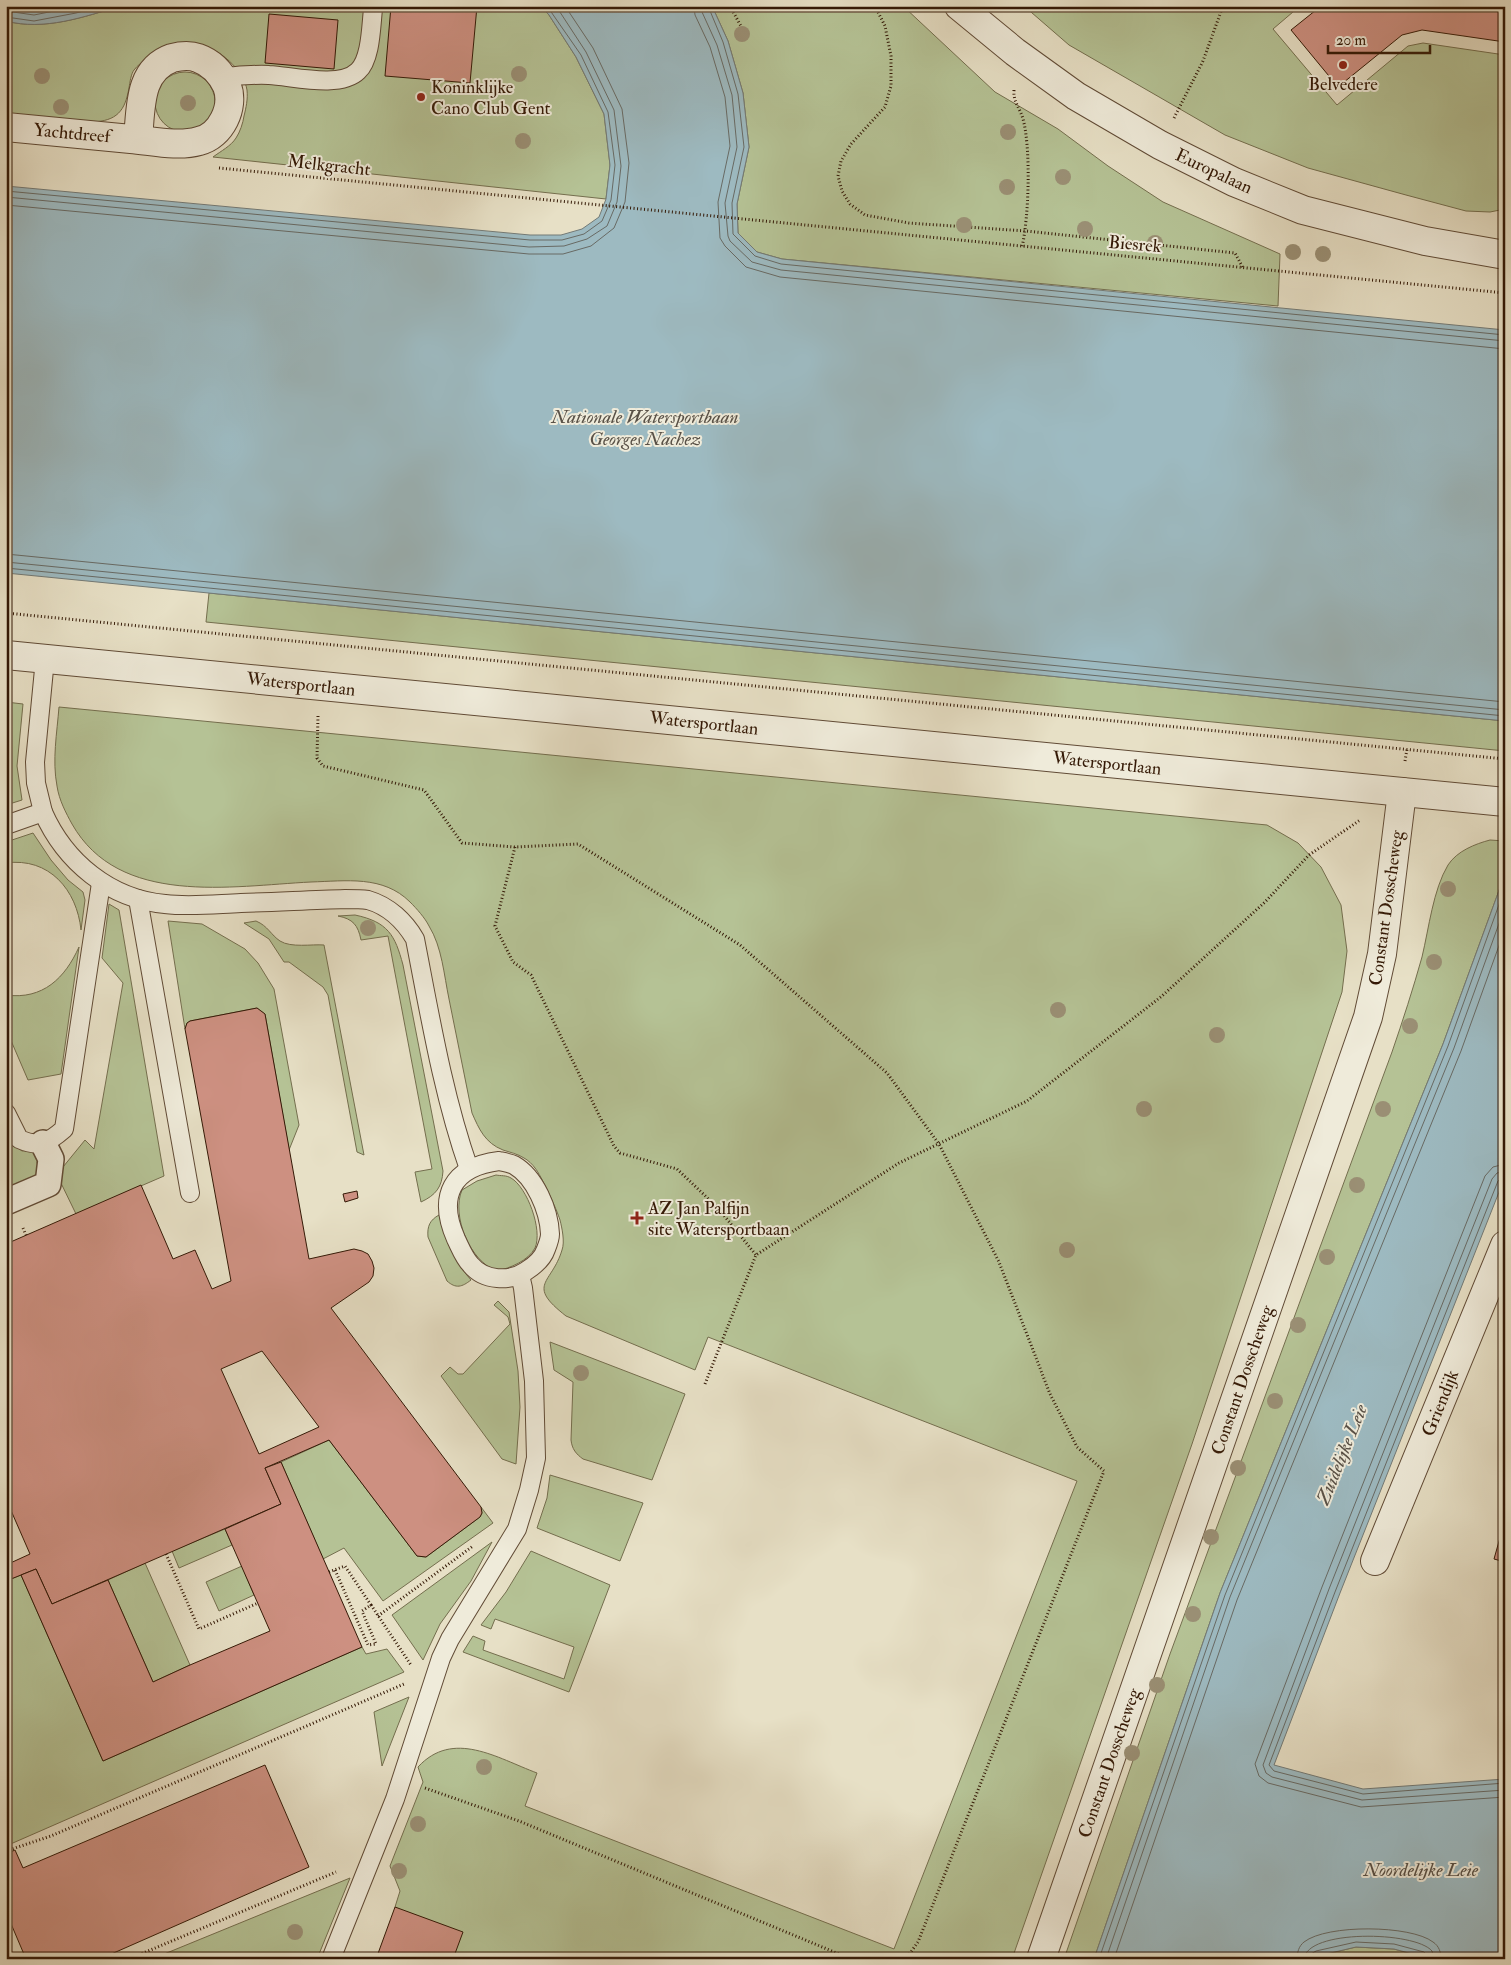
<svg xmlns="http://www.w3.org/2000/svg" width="1511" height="1965" font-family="'IM FELL Double Pica',serif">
<rect width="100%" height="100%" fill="#e7e0c6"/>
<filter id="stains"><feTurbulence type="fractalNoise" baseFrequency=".004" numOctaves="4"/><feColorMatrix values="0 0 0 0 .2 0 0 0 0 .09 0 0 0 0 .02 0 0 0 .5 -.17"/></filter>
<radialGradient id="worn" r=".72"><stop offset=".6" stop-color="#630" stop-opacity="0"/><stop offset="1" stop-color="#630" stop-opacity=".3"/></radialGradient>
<g fill="#b5c295" stroke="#746e4e">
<path d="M120,6H541L549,15L576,57L604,114L610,165L606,199L213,157C221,151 231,146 236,138C240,132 243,123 244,116C246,108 248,99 247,90C244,70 219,48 199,45C194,43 171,47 166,49C155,53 141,61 134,70C131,74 130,82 129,88C125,111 117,121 92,122L6,113V21C44,31 84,17 120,6Z"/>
<polygon points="712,6 903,6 995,92 1058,129 1108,166 1163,202 1280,254 1278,306 782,259 757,252 738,233 737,204 749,147 743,93 728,41"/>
<polygon points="1024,6 1300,6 1273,29 1337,105 1408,46 1423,43 1505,55 1505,209 1490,212 1466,211 1406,195 1308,168 1225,135 1069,45"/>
<circle cx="185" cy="102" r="30"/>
<polygon points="209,593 1505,721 1505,751 206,622"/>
<polygon points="6,702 23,704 17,766 22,800 6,805"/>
<path d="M59,707L1267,825L1298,843L1321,867L1341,905L1347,951L1342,992L1192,1444L1012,1959H453L395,1907L400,1891L390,1866L423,1782L418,1767C453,1729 497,1758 537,1773L525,1806L894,1949L1077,1481L708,1337L695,1370L566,1316C525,1284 552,1284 562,1250C565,1242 562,1228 560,1220C557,1210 541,1175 535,1168C533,1165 528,1160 524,1158C518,1154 509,1152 503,1150C485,1143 479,1129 472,1113C464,1075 457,1037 449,999C444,975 442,947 429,926C425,918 417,909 410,902C383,875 346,881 311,882C231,886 119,907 72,824C66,813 59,800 57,786C52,760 57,733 59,707Z"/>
<path d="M33,833L51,860L68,880L83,892L85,900L81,930C77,890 49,857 6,863V842Z"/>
<path d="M1490,840L1505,841V874L1443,1044L1220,1593L1094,1959H1064L1170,1654L1392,1052C1403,1020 1413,989 1422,957C1429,928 1433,890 1448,865C1457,851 1475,844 1490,840Z"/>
<polygon points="109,904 119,910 164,1176 76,1214 59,1179 63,1167 85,1140 94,1149 123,983 102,958"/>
<path d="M355,915C388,922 395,935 403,965L443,1171C442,1187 436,1195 421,1202L415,1172L432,1169L388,936L361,940C358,925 353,919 338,916Z"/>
<polygon points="168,921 202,924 245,949 258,963 274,989 299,1125 289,1150 265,1014 257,1008 190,1021 187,1023 185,1029"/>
<path d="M256,921C268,926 271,935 280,941C291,948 312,944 324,945L364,1155L357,1152L328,995L323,987L289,962H284L269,939L244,923Z"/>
<path d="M79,947L61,1074L28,1080L6,1029V995C43,1000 65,978 79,947Z"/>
<polygon points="6,1139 22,1151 42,1150 37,1162 41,1179 6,1194"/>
<path d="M496,1175C501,1176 506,1175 511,1178C527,1187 543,1230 535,1248C528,1261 510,1268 497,1271C470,1262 451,1215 462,1190L477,1181Z"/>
<path d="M439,1215C445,1239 454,1261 471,1280C462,1287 456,1289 447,1281L428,1237C427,1226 430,1220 439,1215Z"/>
<polygon points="498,1301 509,1312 518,1371 520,1407 516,1464 502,1459 441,1376 450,1367 458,1374 463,1374 510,1324 508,1317 494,1305"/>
<path d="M550,1342L685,1394L652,1480L583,1459C576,1454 572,1449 571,1440L573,1382L554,1370Z"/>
<polygon points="329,1440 417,1556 426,1557 480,1517 482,1513 481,1507 493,1523 383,1601 344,1548 323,1559 281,1462"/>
<polygon points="550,1475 643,1503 620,1561 537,1528 547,1498"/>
<polygon points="225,1529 232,1545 179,1568 172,1551"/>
<polygon points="492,1542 471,1581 440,1624 423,1660 392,1615"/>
<polygon points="531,1551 610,1585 569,1692 463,1652 473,1636 485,1641 483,1650 564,1679 574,1647 495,1619 491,1629 481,1625 506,1592"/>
<polygon points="145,1563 190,1665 153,1682 108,1580"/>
<polygon points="242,1566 254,1595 219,1611 206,1582"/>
<polygon points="21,1575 103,1761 362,1647 366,1654 387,1649 404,1672 6,1846 6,1581"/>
<polygon points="409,1697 382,1766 374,1712"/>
<polygon points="350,1878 317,1959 152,1959"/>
<polygon points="1356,1947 1394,1949 1431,1959 1312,1959 1318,1956"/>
</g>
<g fill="#9dbac1" stroke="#737a76">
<path d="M6,6H120C84,17 44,31 6,21Z"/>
<polygon points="541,6 712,6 728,41 743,93 749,147 737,204 738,233 757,252 782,259 1505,330 1505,721 6,573 6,186 530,235 561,235 582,229 599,217 606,199 610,165 604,114 576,57 549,15"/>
<polygon points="1505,874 1505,1177 1340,1593 1274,1765 1363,1789 1505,1779 1505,1959 1431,1959 1394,1949 1356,1947 1318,1956 1312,1959 1094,1959 1220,1593 1443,1044"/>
</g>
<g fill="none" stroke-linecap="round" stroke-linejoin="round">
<g stroke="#686a64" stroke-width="1">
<polyline points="694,6 695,15 710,47 725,97 730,146 718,202 720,238 725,246 746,267 780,277 1505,349"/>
<polyline points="702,6 702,12 717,45 732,95 737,147 725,203 728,236 730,241 752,262 781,270 1505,341"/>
<polyline points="708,6 723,42 738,94 744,147 732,203 733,234 755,256 781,264 1505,335"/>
<polyline points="6,11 34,15 79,6"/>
<polyline points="6,17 34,21 76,13 102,6"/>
<polyline points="6,191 530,240 562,240 584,234 602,221 611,200 615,165 608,112 581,55 547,6"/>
<polyline points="6,197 529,247 564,246 587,239 607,226 617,202 621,166 614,110 586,52 556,6"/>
<polyline points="6,205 529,254 563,254 591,246 614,228 625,202 629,163 622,109 593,48 565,6"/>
<polyline points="6,554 1505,702"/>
<polyline points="6,562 1505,710"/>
<polyline points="6,568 1505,716"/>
<polyline points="1505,1164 1493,1167 1485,1176 1322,1587 1255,1764 1259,1776 1268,1783 1361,1807 1505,1797"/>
<polyline points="1505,1171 1497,1173 1492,1179 1329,1589 1263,1765 1266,1773 1272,1777 1362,1800 1505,1790"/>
<polyline points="1505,1177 1501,1178 1498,1181 1335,1592 1269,1765 1274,1771 1363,1794 1505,1783"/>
<polyline points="1099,1959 1225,1595 1448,1046 1505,888"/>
<polyline points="1106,1959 1230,1597 1454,1048 1505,907"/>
<polyline points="1114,1959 1237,1600 1461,1051 1505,929"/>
<path d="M1297,1959C1297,1952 1299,1946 1304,1942C1327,1924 1411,1925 1433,1942C1439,1946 1441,1952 1441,1959"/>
<path d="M1304,1959C1306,1929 1415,1931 1432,1951L1434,1959"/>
<polyline points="1310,1959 1311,1954 1316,1951 1356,1942 1394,1944 1424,1952 1427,1955 1427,1959"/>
</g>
</g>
<g fill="#cd9081" stroke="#341906" fill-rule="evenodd">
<polygon points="391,6 477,6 470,83 385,76"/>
<polygon points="1321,6 1505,6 1505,42 1422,30 1402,35 1338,87 1291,30"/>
<polygon points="269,14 338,20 334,69 265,63"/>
<path d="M257,1008L265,1014L309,1259L354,1249L362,1251L368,1254L372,1261L374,1268L373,1276L369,1282L331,1308L481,1507L482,1513L480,1517L426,1557L417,1556L329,1440L265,1468L281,1504L52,1604L36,1569L6,1581V1565L30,1554L6,1499V1244L141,1185L173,1259L195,1250L212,1289L231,1281L185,1029L187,1023L190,1021ZM262,1351L319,1427L259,1454L221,1369Z"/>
<polygon points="357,1191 358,1198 345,1202 343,1194"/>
<polygon points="281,1462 362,1647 103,1761 21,1575 36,1569 52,1604 108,1580 153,1682 190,1665 270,1631 225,1529 281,1504 265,1468"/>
<polygon points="1505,1520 1505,1562 1494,1559"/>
<polygon points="265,1765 309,1867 100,1959 26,1959 6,1912 6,1854 15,1850 23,1868"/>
<polygon points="395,1907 463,1932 453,1959 376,1959"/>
</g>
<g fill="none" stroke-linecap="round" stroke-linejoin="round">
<defs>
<g id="service">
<path d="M223,77C238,76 254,74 269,75C292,76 340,89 358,71C371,59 371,26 373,9"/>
<path d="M43,812C65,862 110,899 165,904C190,907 216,904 241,903C276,902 310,900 345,899C352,899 361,899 368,900C389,906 405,922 415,939C430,1016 443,1095 469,1169"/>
<polyline points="6,825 43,812 36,783 35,762 45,659"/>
<polyline points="138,899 190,1193"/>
<path d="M6,1113L19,1139C39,1148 48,1143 64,1129L101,883"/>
<path d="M499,1161C504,1162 510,1163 514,1165C535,1177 549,1210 550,1234C550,1239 548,1244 546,1249C543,1258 534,1266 526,1271C510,1282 484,1281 471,1265C464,1258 460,1247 456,1239C437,1196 452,1167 499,1161Z"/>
<polyline points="331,1959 395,1799 441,1658 450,1639 517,1529 529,1490 536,1458 534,1381 523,1288 520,1275"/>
</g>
<polyline id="pedestrian" points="6,1202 48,1184 51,1159 43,1143"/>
<g id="minor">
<path d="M6,127C48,131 90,135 131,139C153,141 178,147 199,141C221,136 235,107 227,86C221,73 212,63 198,58C190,55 180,56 172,58C138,70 141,109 138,139"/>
<polyline points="1375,1561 1505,1245"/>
<polyline points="1041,1959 1368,1017 1382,954 1402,792"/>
</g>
<g id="tertiary">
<polyline points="959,6 1015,52 1076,96 1160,145 1234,182 1303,210 1425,241 1505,255"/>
<polyline points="6,655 1505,802"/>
</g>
</defs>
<use href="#service" stroke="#614b36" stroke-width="20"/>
<use href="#pedestrian" stroke="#614b36" stroke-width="28"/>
<use href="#minor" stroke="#614b36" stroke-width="30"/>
<use href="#tertiary" stroke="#614b36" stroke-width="30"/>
<g stroke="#341906" stroke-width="3" stroke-dasharray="1 2.5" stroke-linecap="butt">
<polyline points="730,6 748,39"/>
<polyline points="875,6 885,26 891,56 891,86 885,107 851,144 841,161 838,176 842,191 850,204 865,215 909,223 1026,231 1235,253 1243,268"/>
<path d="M1014,90C1013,102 1020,108 1023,119C1031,148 1029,217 1022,247"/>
<polyline points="1174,118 1203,61 1223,6"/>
<polyline points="219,168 1505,293"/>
<polyline points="6,613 1505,759"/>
<polyline points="318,716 317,758 323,766 424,790 462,843 515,847 578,844 740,945 887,1073 939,1144 999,1262 1050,1394 1077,1447 1104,1471 918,1942 906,1959"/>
<polyline points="1405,761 1407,749"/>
<polyline points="515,847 495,926 513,962 531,975 614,1146 620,1153 677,1169 718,1208 756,1255"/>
<polyline points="23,1228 26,1235"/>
<polyline points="705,1384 756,1255 899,1163 1027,1101 1162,996 1265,902 1309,855 1360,820"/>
<polyline points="166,1554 199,1629 258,1603"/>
<polyline points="329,1572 345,1566 371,1605 362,1611 376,1644 368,1645 335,1570"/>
<polyline points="371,1605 411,1665"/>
<polyline points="378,1616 473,1546"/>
<polyline points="425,1788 519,1821 851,1959"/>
<polyline points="6,1851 51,1836 404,1684"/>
<polyline points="6,1954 8,1959"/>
<polyline points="129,1959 336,1872"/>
</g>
<use href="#service" stroke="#efebda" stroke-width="18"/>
<use href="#pedestrian" stroke="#efebda" stroke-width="25"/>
<use href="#minor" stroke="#efebda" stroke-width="28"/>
<use href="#tertiary" stroke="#efebda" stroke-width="28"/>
</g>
<g fill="#9a8f74">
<circle cx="742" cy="34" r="8"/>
<circle cx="519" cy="74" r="8"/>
<circle cx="42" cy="76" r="8"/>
<circle cx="188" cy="103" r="8"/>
<circle cx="61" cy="107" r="8"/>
<circle cx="1008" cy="132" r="8"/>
<circle cx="523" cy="141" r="8"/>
<circle cx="1063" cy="177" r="8"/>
<circle cx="1007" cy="187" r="8"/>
<circle cx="964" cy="225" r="8"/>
<circle cx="1085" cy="229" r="8"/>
<circle cx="1155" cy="243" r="8"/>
<circle cx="1293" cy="252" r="8"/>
<circle cx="1323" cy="254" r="8"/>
<circle cx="1448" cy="889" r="8"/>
<circle cx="368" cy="928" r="8"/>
<circle cx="1434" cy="962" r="8"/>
<circle cx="1058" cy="1010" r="8"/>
<circle cx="1410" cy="1026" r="8"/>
<circle cx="1217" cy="1035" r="8"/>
<circle cx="1144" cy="1109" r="8"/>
<circle cx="1383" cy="1109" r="8"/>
<circle cx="1357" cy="1185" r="8"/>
<circle cx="1067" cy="1250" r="8"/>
<circle cx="1327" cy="1257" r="8"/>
<circle cx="1298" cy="1325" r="8"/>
<circle cx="581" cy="1373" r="8"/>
<circle cx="1275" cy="1401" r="8"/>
<circle cx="1238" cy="1468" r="8"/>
<circle cx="1211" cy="1537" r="8"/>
<circle cx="1193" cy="1614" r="8"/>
<circle cx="1157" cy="1685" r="8"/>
<circle cx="1132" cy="1753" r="8"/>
<circle cx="484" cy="1767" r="8"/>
<circle cx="418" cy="1824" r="8"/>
<circle cx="399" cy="1871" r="8"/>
<circle cx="295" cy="1932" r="8"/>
</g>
<g fill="#8f2418" stroke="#efebda" stroke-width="2">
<circle cx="1343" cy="65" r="5"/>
<circle cx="421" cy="97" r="5"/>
<path d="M634.5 1210.5h5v5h5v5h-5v5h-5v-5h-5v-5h5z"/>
</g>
<g text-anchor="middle" stroke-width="4" stroke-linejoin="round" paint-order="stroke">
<g font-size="18" fill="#341906" stroke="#efebda" text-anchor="start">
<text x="1343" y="90" text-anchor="middle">Belvedere</text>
<text x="431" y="93">Koninklijke<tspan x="431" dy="21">Cano Club Gent</tspan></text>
<text x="648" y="1214">AZ Jan Palfijn<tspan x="648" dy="21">site Watersportbaan</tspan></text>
</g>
<g font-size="18" fill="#341906" stroke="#efebda">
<text transform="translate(72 133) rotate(5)" y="6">Yachtdreef</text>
<text transform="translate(329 165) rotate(6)" y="6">Melkgracht</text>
<text transform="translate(1214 171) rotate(25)" y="6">Europalaan</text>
<text transform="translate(1135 244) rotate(5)" y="6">Biesrek</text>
<text transform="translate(301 684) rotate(6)" y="6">Watersportlaan</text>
<text transform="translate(704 723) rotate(6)" y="6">Watersportlaan</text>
<text transform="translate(1107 763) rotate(6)" y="6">Watersportlaan</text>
<text transform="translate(1386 908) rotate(-82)" y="6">Constant Dosscheweg</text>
<text transform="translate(1242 1380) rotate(-71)" y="6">Constant Dosscheweg</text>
<text transform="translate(1440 1403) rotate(-68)" y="6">Griendijk</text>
<text transform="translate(1109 1763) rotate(-71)" y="6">Constant Dosscheweg</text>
</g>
<g font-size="19" font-style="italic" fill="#595147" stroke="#efebda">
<text x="645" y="423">Nationale Watersportbaan<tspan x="645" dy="22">Georges Nachez</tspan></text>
<text transform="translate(1341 1454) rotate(-68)" y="7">Zuidelijke Leie</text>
<text x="1421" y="1876">Noordelijke Leie</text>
</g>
</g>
<rect width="1511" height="1965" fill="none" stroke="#e7e0c6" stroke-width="25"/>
<rect x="8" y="8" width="1496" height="1950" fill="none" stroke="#341906" stroke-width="2.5"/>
<rect x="12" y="12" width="1486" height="1940" fill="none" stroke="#341906"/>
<path d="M1328 45v8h102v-8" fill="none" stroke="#341906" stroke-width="2.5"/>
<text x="1336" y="45" font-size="15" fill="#341906" stroke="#efebda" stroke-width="4" paint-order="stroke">20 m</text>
<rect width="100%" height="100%" filter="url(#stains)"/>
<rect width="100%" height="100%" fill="url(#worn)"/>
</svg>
